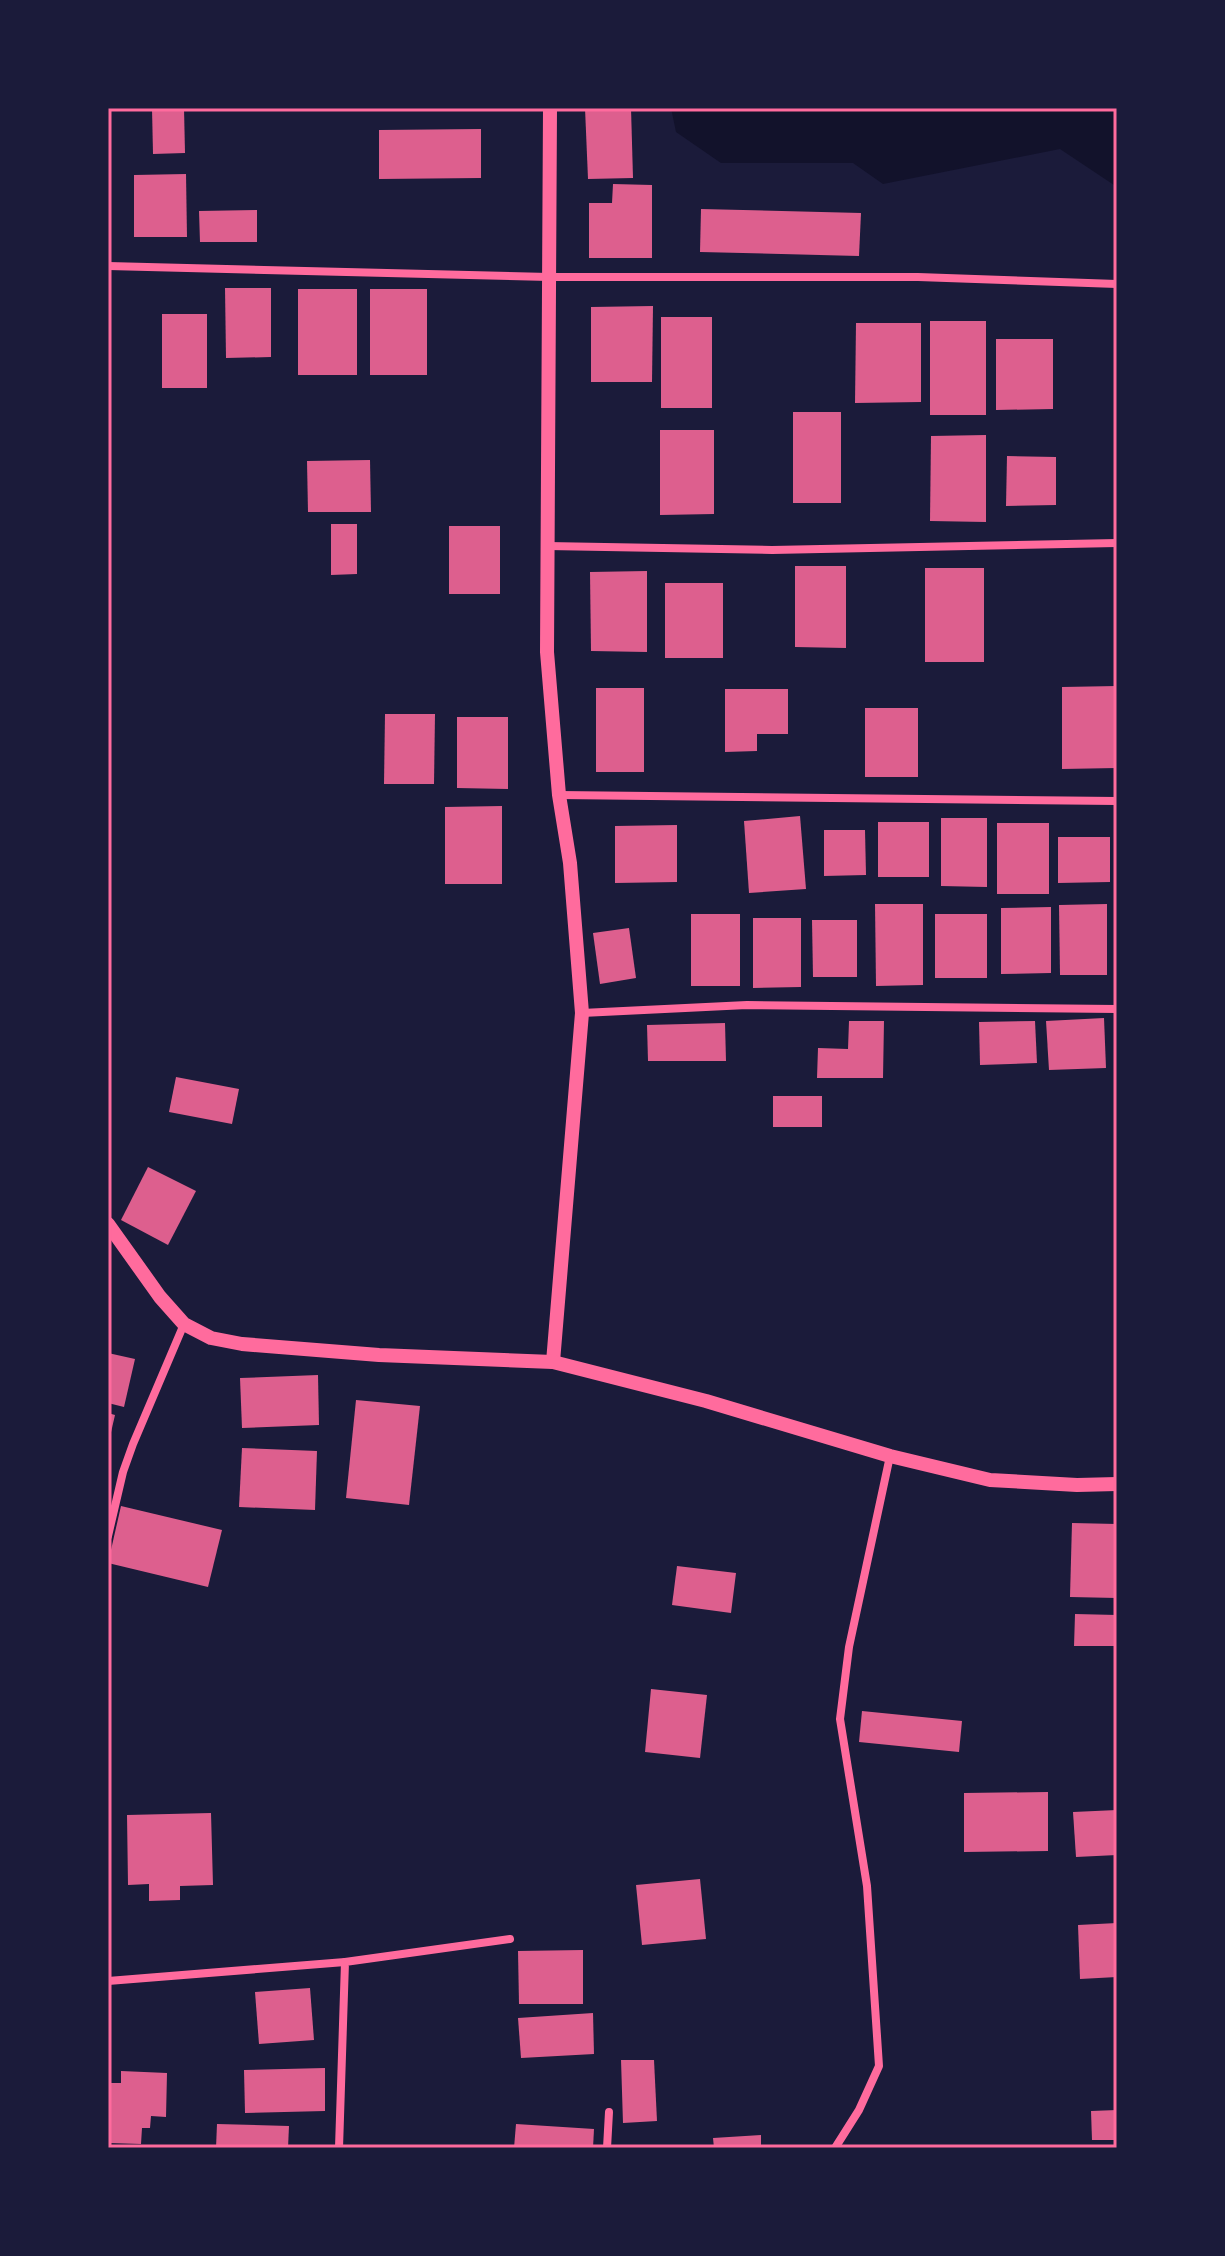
<svg xmlns="http://www.w3.org/2000/svg" width="1225" height="2256" font-family="'Varela Round',sans-serif">
<rect width="100%" height="100%" fill="#1b1b3a"/>
<polygon fill="#12122b" points="671,108 1117,108 1117,187 1060,149 883,184 853,163 721,163 676,132"/>
<g fill="#dd5f8e">
<polygon points="152,108 184,108 185,153 153,154"/>
<polygon points="585,108 631,108 633,178 588,179"/>
<polygon points="481,129 481,178 379,179 379,130"/>
<polygon points="186,174 187,237 134,237 134,175"/>
<polygon points="613,184 652,185 652,258 589,258 589,203 612,203"/>
<polygon points="701,209 861,213 859,256 700,252"/>
<polygon points="257,210 257,242 200,242 199,211"/>
<polygon points="225,288 271,288 271,357 226,358"/>
<rect x="298" y="289" width="59" height="86"/>
<rect x="370" y="289" width="57" height="86"/>
<polygon points="653,306 652,382 591,382 591,307"/>
<rect x="162" y="314" width="45" height="74"/>
<rect x="661" y="317" width="51" height="91"/>
<rect x="930" y="321" width="56" height="94"/>
<polygon points="856,323 921,323 921,402 855,403"/>
<polygon points="996,339 1053,339 1053,409 996,410"/>
<rect x="793" y="412" width="48" height="91"/>
<polygon points="660,430 714,430 714,514 660,515"/>
<polygon points="986,435 986,522 930,521 931,436"/>
<polygon points="1007,456 1056,457 1056,505 1006,506"/>
<polygon points="370,460 371,512 308,512 307,461"/>
<polygon points="331,524 357,524 357,574 331,575"/>
<rect x="449" y="526" width="51" height="68"/>
<polygon points="795,566 846,566 846,648 795,647"/>
<rect x="925" y="568" width="59" height="94"/>
<polygon points="647,571 647,652 591,651 590,572"/>
<rect x="665" y="583" width="58" height="75"/>
<polygon points="1117,686 1117,768 1062,769 1062,687"/>
<rect x="596" y="688" width="48" height="84"/>
<polygon points="725,689 788,689 788,734 757,734 757,751 725,752"/>
<rect x="865" y="708" width="53" height="69"/>
<polygon points="385,714 435,714 434,784 384,784"/>
<polygon points="457,717 508,717 508,789 457,788"/>
<polygon points="502,806 502,884 445,884 445,807"/>
<polygon points="800,816 806,889 749,893 744,821"/>
<polygon points="941,818 987,818 987,887 941,886"/>
<rect x="878" y="822" width="51" height="55"/>
<rect x="997" y="823" width="52" height="71"/>
<polygon points="677,825 677,882 615,883 615,826"/>
<polygon points="824,830 865,830 866,875 824,876"/>
<polygon points="1058,837 1110,837 1110,882 1058,883"/>
<polygon points="875,904 923,904 923,985 876,986"/>
<polygon points="1107,904 1107,975 1060,975 1059,905"/>
<polygon points="1051,907 1051,973 1001,974 1001,908"/>
<rect x="691" y="914" width="49" height="72"/>
<rect x="935" y="914" width="52" height="64"/>
<polygon points="753,918 801,918 801,987 753,988"/>
<polygon points="812,920 857,920 857,977 813,977"/>
<polygon points="629,928 636,978 600,984 593,933"/>
<polygon points="1104,1018 1106,1068 1049,1070 1046,1021"/>
<polygon points="849,1021 884,1021 883,1078 817,1078 818,1048 848,1049"/>
<polygon points="1035,1021 1037,1063 980,1065 979,1022"/>
<polygon points="725,1023 726,1061 648,1061 647,1025"/>
<polygon points="176,1077 239,1089 232,1124 169,1112"/>
<rect x="773" y="1096" width="49" height="31"/>
<polygon points="148,1167 196,1191 168,1245 121,1220"/>
<polygon points="108,1353 135,1359 124,1407 108,1403"/>
<polygon points="318,1375 319,1425 242,1428 240,1378"/>
<polygon points="356,1400 420,1406 409,1505 346,1498"/>
<polygon points="108,1413 115,1415 109,1441 108,1441"/>
<polygon points="242,1448 317,1451 315,1510 239,1507"/>
<polygon points="121,1506 222,1530 208,1587 108,1563"/>
<polygon points="1072,1523 1117,1524 1117,1598 1070,1597"/>
<polygon points="677,1566 736,1573 731,1613 672,1605"/>
<polygon points="1075,1614 1117,1615 1117,1646 1074,1646"/>
<polygon points="651,1689 707,1695 700,1758 645,1752"/>
<polygon points="862,1711 962,1721 959,1752 859,1742"/>
<polygon points="1048,1792 1048,1851 964,1852 964,1793"/>
<polygon points="1117,1810 1117,1855 1076,1857 1073,1812"/>
<polygon points="211,1813 213,1885 180,1886 180,1900 149,1901 149,1884 128,1885 127,1815"/>
<polygon points="700,1879 706,1939 642,1945 636,1885"/>
<polygon points="1117,1923 1117,1977 1080,1979 1078,1925"/>
<polygon points="583,1950 583,2004 519,2004 518,1951"/>
<polygon points="310,1988 314,2040 259,2044 255,1992"/>
<polygon points="593,2013 594,2054 521,2058 518,2018"/>
<polygon points="621,2060 654,2060 657,2121 623,2123"/>
<polygon points="325,2068 325,2111 245,2113 244,2070"/>
<polygon points="121,2071 167,2073 166,2117 151,2116 150,2128 142,2128 141,2144 108,2143 108,2083 121,2083"/>
<polygon points="1117,2110 1117,2140 1092,2140 1091,2111"/>
<polygon points="217,2124 289,2126 288,2148 216,2148"/>
<polygon points="516,2124 594,2129 593,2148 514,2148"/>
<polygon points="761,2135 761,2148 714,2148 713,2138"/>
</g>
<g fill="none" stroke-linecap="round" stroke-linejoin="round">
<g stroke="#ff6b9d" stroke-width="8">
<polyline points="108,266 549,277 918,277 1117,284"/>
<polyline points="547,546 772,550 1117,543"/>
<polyline points="559,795 1117,801"/>
<polyline points="582,1013 747,1005 1117,1009"/>
<polyline points="108,1536 123,1472 133,1444 184,1324"/>
<polyline points="108,1981 345,1962"/>
<polyline points="339,2148 345,1962 510,1939"/>
<polyline points="607,2148 609,2112"/>
<polyline points="835,2148 859,2110 879,2066 867,1886 840,1719 849,1647 890,1456"/>
</g>
<g stroke="#ff6b9d" stroke-width="14">
<polyline points="550,108 547,652 559,795 570,863 582,1013 553,1362"/>
<polyline points="108,1224 160,1297 184,1324 211,1338 242,1344 379,1355 553,1362 706,1401 890,1456 990,1480 1077,1485 1117,1484"/>
</g>
</g>
<rect width="1225" height="2256" fill="none" stroke="#1b1b3a" stroke-width="220"/>
<rect x="110" y="110" width="1005" height="2036" fill="none" stroke="#ff6b9d" stroke-width="3"/>
</svg>
